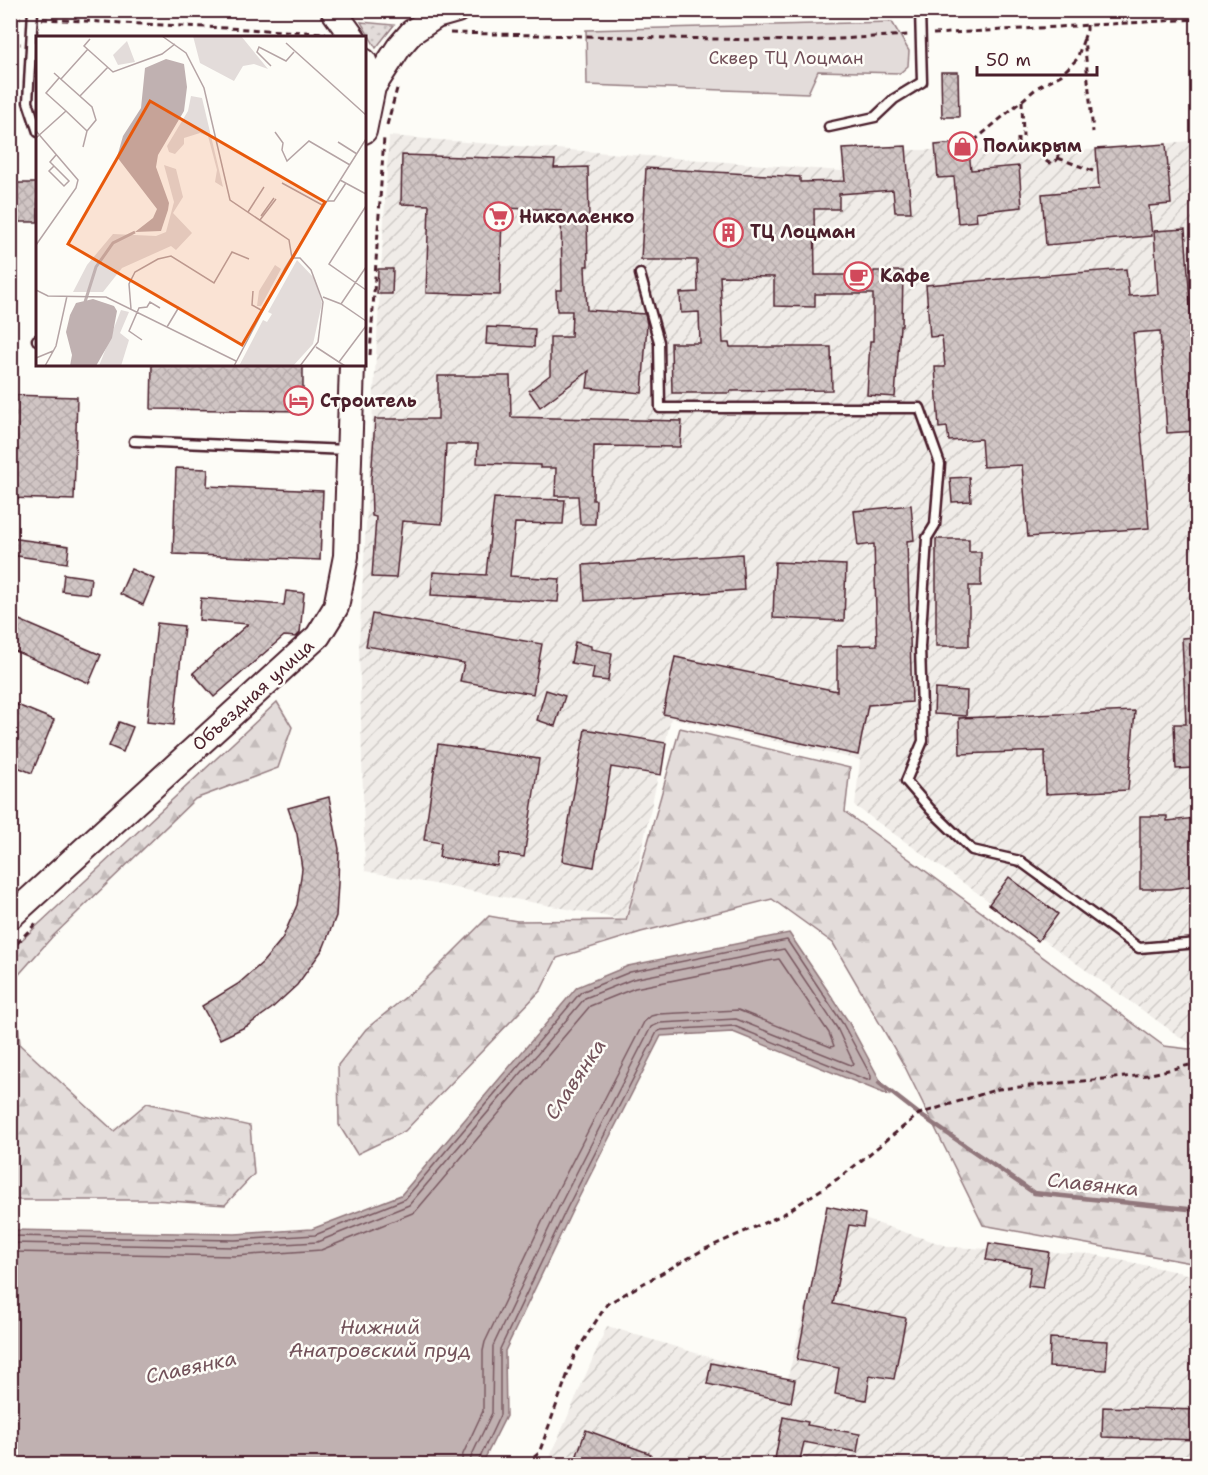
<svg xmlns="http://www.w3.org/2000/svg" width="1208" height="1475" font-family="'Shantell Sans',sans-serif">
<defs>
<pattern id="industrial-furrows" width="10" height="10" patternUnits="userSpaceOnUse" patternTransform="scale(1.5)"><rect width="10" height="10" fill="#f0ece8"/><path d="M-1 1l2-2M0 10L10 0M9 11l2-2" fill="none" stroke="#cfcac7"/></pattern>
<pattern id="grass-dots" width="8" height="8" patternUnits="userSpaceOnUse" patternTransform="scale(1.5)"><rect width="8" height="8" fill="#e3dcda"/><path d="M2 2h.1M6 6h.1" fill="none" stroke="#c4bcbb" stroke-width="1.8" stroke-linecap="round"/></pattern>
<pattern id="forest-firs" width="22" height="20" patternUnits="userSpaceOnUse" patternTransform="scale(1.5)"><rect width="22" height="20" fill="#e3dcda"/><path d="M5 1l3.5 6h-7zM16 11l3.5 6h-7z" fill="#c4bcbb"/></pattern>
<pattern id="building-cross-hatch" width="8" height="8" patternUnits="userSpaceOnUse" patternTransform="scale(1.5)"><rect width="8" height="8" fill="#d0c5c4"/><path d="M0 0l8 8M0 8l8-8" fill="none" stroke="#b4a9a9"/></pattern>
</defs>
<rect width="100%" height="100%" fill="#fdfcf7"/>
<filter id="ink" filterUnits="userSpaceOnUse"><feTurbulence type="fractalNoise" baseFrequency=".0167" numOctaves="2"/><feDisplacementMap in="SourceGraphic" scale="12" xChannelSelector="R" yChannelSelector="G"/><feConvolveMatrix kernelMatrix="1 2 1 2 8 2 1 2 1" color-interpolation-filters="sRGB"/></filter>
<g filter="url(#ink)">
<g fill="url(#industrial-furrows)">
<polygon points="389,136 841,171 844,155 900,150 1113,150 1197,140 1197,1049 855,806 860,760 671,718 626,920 365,871 359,644"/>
<polygon points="830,1208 950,1247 1091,1254 1197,1276 1197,1464 547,1464 607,1326 787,1381"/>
</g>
<polygon fill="url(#grass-dots)" stroke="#967e82" stroke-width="1.5" points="361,22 394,25 376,48"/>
<g fill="url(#forest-firs)" stroke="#967e82" stroke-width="1.5">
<polygon points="277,702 292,727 278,768 195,799 52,937 14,980 20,1045 114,1131 147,1103 250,1126 254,1174 225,1205 156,1200 11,1200 11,950"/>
<polygon points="680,728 850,768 845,812 1164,1046 1197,1050 1197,1264 983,1225 905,1067 833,943 772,899 641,932 557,958 541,990 405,1131 357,1154 339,1125 338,1065 366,1029 418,987 489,916 517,921 626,920"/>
</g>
<polygon fill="#e3dcda" stroke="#967e82" stroke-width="1.5" points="892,22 909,51 908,66 900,73 818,71 808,93 587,85 586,30"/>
<polygon fill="#c0b1b1" stroke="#91777b" stroke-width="1.5" points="789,933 848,1021 888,1095 733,1032 661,1036 572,1211 505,1351 506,1416 482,1464 11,1464 11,1230 235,1234 312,1229 401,1195 577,987 628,966"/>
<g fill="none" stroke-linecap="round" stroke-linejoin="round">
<g stroke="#795961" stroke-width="1.5">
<polyline points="10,1236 235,1240 315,1235 405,1199 581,992 630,972 787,940 843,1024 871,1076 871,1079 867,1080 734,1026 661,1030 657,1032 567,1208 500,1349 500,1415 477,1464"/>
<polyline points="10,1243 235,1247 317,1242 409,1205 585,998 633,979 784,949 837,1028 854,1064 851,1065 736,1019 660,1023 651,1027 560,1205 493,1346 492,1413 471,1457 470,1464"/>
<polyline points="10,1252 235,1256 321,1250 415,1212 590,1006 635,988 779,959 829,1033 834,1046 831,1047 738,1010 659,1014 651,1016 644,1022 552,1201 485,1342 483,1351 483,1411 463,1454 461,1464"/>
</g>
<polyline stroke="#91777b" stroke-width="4.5" points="879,1083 919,1114 1034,1193 1198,1210"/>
</g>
<g fill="url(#building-cross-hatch)" stroke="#4a1f2b" stroke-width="1.5">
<polygon points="941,72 958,72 959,117 942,117"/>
<polygon points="968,142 971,170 1019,166 1022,207 976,212 977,221 958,223 954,177 938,178 935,145"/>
<polygon points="1166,144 1171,204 1149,206 1152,236 1046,245 1042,194 1099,189 1096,149"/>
<polygon points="906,146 911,212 895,212 893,190 839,194 839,209 814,209 815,275 873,275 874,271 903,271 902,326 900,326 895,397 867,395 870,341 873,341 873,294 815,294 815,307 774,306 774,277 720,276 723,343 729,343 730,347 831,347 832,390 730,391 730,393 672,393 671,343 700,343 699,312 681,313 680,293 698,292 697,260 641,260 646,168 800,177 800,182 845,181 842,149"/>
<polygon points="402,155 555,160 554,168 588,167 589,219 587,219 588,266 585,266 587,310 645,314 647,324 642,393 587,388 589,371 540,407 529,391 550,375 550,337 571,337 572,311 557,311 556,290 562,290 561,210 502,208 500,295 426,293 429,205 401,204"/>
<rect x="10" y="183" width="28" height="39"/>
<polygon points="1185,229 1192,332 1197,331 1197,378 1194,379 1197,431 1167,433 1160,331 1133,333 1149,528 1028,537 1022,465 983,467 981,439 949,441 947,427 939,428 935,367 945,367 942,336 930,337 926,285 1126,269 1129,296 1158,294 1154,231"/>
<polygon points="378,269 393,269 392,294 377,294"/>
<polygon points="487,327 535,329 534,347 486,344"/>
<polygon points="152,364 303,364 303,411 151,409"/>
<polygon points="438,376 510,376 511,417 682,421 680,447 594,446 593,500 596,500 595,524 580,524 578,496 555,496 556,468 540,468 540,465 477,463 478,444 446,444 442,524 402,521 396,578 372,577 376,517 372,516 371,480 375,419 438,419"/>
<polygon points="10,395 77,397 74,500 10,498"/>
<polygon points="176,468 208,469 207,486 323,491 320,560 173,554"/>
<polygon points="969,477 971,501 952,502 950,478"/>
<polygon points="494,498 565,500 563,524 515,523 510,576 560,579 558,602 431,595 433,572 486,575"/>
<polygon points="911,505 914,540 907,541 912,702 868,705 858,755 663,714 675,657 837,691 837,646 877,645 874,544 858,546 854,511"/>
<polygon points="10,538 69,546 67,563 10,555"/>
<polygon points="936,539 969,539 969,552 981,552 981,586 969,586 969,646 936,646"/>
<polygon points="742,554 744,590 585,601 583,565"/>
<polygon points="775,562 846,565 844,621 773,618"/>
<polygon points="131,569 154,579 143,605 120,594"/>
<polygon points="64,574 91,578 89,594 62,591"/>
<polygon points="286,591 304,593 300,633 296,637 284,636 214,697 193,673 248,624 199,620 201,598 284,605"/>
<polygon points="372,614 542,644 533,694 460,681 464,663 366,646"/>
<polygon points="10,616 101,655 89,683 10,649"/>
<polygon points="157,623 184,626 174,725 147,722"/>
<polygon points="1197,637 1197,755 1192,755 1193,768 1176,769 1174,724 1186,724 1182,638"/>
<polygon points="575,642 591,646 591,649 612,653 608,681 592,679 594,667 571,663"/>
<polygon points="935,689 967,691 966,716 934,714"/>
<polygon points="546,690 565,696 555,726 537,720"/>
<polygon points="10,702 54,720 32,773 10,764"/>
<polygon points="1135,711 1128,790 1046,794 1045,751 960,754 959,718"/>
<polygon points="119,722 133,727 123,752 109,746"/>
<polygon points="585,729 666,743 661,775 611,767 594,867 562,861"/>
<polygon points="438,744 539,759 524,857 499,853 497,866 439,857 441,843 424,840"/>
<polygon points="329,797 339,849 338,883 336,916 323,949 297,985 271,1009 247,1026 220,1039 202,1006 238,984 262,963 282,939 297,905 302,869 297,834 288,808"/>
<polygon points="1140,816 1167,816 1167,821 1197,818 1197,885 1170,889 1140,889"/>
<polygon points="1009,877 1058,914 1038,941 989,904"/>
<polygon points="827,1206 865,1214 863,1227 849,1225 833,1304 906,1318 894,1379 870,1375 866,1400 835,1394 839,1368 797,1360"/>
<polygon points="989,1243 1049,1252 1043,1288 1028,1286 1031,1267 986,1260"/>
<polygon points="1050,1338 1108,1341 1106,1370 1049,1367"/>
<polygon points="711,1363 795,1380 791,1402 707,1384"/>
<polygon points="1103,1407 1197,1410 1197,1440 1102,1437"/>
<polygon points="783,1417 808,1422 807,1425 860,1434 857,1452 804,1442 799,1464 774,1464"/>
<polygon points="586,1430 651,1454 647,1464 594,1464 576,1458"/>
</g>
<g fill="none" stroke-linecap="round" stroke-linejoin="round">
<defs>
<g id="lane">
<polyline points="33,10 28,102 38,132"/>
<polyline points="829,127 875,117 894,99 922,82 920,10"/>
<polyline points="640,274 659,342 660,408 920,408 940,464 935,525 927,538 920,647 923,741 906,781 931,810 972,850 1020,861 1139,948 1198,943"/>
<polyline points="37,340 38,340"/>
<polyline points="134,441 347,450"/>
</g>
<g id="secondary">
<polyline points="333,10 353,38"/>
<polyline points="364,61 373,87"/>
<polyline points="364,131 373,87 399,47 412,32 436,16 457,10"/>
<polyline points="10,917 318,636 336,607 346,556 352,364"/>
</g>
</defs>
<use href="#lane" stroke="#4a1f2b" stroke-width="13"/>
<use href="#secondary" stroke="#4a1f2b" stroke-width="28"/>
<g stroke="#4a1f2b" stroke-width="3" stroke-dasharray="6 4.5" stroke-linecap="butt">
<polyline points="10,18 21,18"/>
<polyline points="42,19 326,33"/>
<polyline points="1087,25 1087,30 1084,38 1093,132"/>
<polyline points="450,33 803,41 908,35"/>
<polyline points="933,34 1198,19"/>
<polyline points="10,44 21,44"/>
<polyline points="1022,101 1023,137"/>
<polyline points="387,125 398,85"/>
<polyline points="1018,138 1018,145 1044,153"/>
<polyline points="974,141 1038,87 1061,75 1077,59 1084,38"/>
<circle cx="1051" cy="156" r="7"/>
<polyline points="1058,158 1093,171"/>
<polyline points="370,355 384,137"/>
<polyline points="10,951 37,922"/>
<polyline points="526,1464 539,1453 575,1354 607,1304 703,1250 782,1215 842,1176 919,1114 998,1089 1147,1075 1198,1063"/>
</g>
<use href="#lane" stroke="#fdfcf7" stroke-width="8"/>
<use href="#secondary" stroke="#fdfcf7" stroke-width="24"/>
</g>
</g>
<defs>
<symbol id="shop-ring" viewBox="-11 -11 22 22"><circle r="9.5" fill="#fdfcf7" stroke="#d1495b" stroke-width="1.5"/><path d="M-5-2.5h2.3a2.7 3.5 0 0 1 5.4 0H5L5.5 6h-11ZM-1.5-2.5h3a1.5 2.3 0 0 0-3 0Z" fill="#d1495b"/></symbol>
<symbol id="supermarket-ring" viewBox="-11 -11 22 22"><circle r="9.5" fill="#fdfcf7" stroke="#d1495b" stroke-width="1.5"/><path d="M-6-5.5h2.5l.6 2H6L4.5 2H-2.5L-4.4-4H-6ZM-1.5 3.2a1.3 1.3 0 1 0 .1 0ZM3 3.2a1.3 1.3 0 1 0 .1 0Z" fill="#d1495b"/></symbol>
<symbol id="building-ring" viewBox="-11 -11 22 22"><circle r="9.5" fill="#fdfcf7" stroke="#d1495b" stroke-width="1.5"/><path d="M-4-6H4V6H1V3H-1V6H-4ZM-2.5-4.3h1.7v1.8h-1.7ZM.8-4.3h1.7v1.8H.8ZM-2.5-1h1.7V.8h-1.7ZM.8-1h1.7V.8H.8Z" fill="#d1495b"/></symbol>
<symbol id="cafe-ring" viewBox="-11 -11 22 22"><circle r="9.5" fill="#fdfcf7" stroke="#d1495b" stroke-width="1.5"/><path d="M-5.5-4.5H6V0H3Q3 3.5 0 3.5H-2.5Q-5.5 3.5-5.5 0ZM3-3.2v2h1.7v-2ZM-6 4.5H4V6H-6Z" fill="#d1495b"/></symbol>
<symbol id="hotel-ring" viewBox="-11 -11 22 22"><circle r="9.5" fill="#fdfcf7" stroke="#d1495b" stroke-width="1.5"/><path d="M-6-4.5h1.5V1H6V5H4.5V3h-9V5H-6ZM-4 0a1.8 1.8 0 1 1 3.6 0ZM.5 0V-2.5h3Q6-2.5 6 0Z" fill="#d1495b"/></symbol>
</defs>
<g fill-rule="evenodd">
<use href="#shop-ring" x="946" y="130" width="33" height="33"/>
<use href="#supermarket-ring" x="482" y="200" width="33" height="33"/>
<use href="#building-ring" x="712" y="216" width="33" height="33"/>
<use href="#cafe-ring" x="842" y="260" width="33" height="33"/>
<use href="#hotel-ring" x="282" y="384" width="33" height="33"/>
</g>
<g text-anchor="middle" stroke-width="5" stroke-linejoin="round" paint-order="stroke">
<g font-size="18" fill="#704e57" stroke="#fdfcf7">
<text x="786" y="64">Сквер ТЦ Лоцман</text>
</g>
<g font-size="18" font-weight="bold" fill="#4a1f2b" stroke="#fdfcf7" text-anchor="start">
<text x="983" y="152">Поликрым</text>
<text x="519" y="223">Николаенко</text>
<text x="750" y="238">ТЦ Лоцман</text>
<text x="880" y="282">Кафе</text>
<text x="320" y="407">Строитель</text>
</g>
<g font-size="18" fill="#4a1f2b" stroke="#fdfcf7">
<text transform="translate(253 695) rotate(-42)" y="6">Объездная улица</text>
</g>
<g font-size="20" font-style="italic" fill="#73525a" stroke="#fdfcf7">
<text transform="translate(575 1079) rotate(-56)" y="7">Славянка</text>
<text transform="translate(1093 1184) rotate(6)" y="7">Славянка</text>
<text x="380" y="1334">Нижний<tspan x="380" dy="23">Анатровский пруд</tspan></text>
<text transform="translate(191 1367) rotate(-12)" y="7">Славянка</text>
</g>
</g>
<g transform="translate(36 36)">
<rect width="330" height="330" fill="#fdfcf7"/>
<path d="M155,60L166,62L187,151L179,146L181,134L172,100L164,97L148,102V108L139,118L133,116L131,110L152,75ZM128,129L140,133L147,161L137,177L156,197L140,214L135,210L86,232L67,256H37L51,229L77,198L120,200L130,196L138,166ZM85,274L93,276L84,297L93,304L85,330H63Z" fill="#e3dcda"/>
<path d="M157,0H205L232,33L218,28L207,30L198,45L164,27Z" fill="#e3dcda"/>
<path d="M91,5L99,26L82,29L77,19ZM261,224L279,243L286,267L277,308L257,330H203L227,284L231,286L236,278L232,276ZM239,229L245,233L225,270H221L223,255Z" fill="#e3dcda"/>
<path d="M130,23L148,28L151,51L148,75L122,119L120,131L133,167L132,174L125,195L99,196L117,182L121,173L81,121L87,100L105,72L109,32ZM57,263L78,270L81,275L76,302L60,330H34L36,319L30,296L34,279L40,267Z" fill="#c0b1b1"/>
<path fill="none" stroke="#c0b1b1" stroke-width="3" d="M49,266L60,231L77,207L99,196"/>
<path fill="none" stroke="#b5a4a5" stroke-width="1.5" d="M126,0L150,17L168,52L194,164L253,204L256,222M54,3L48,10L77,36L126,18L139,8M250,7L330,79M235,30L221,16L223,11L250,25L258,16M18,37L56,71L60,84L51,95M23,42L10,57L30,75M25,43L52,13M44,60L72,31M0,95L42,144L40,152L0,209M239,96L247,107L246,114L251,125L273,105L314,129M0,102L30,75L51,95L47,111M302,106L321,118M18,130L13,135L28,150L33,145L14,126L20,119M304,144L330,158M246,147L288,170M291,165H298L310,147M330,170L293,228L330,254M212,176L228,151M225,180L238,162M224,184L240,163M257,222H264L275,234L287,266L282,306L264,330M0,254L12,260L70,261L200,325M217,255L216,269L225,274M287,261L305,268L330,285M305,268L330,231M95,273L93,248L99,236L122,223L135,220L178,247L196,216L213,223M131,291L143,271M106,304L93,295L103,272L111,271L114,266L124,272M280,311L309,330M0,322L17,315M303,326L330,290M9,330L20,310L31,260M198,330L249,232L330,103"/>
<path fill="#e8590c" fill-opacity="0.15" stroke="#e8590c" stroke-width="3" d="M114,65L289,166L206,309L32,208Z"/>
<rect width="330" height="330" fill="none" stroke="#4a1f2b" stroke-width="3"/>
</g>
<rect width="1208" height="1475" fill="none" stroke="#fdfcf7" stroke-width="36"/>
<rect x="18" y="18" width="1172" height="1439" fill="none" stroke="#4a1f2b" stroke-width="2" filter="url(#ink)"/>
<path d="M977 66v9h120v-9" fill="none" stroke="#4a1f2b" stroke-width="3"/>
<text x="986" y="66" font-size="18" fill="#4a1f2b" stroke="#fdfcf7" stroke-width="4.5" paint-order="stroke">50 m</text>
</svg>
